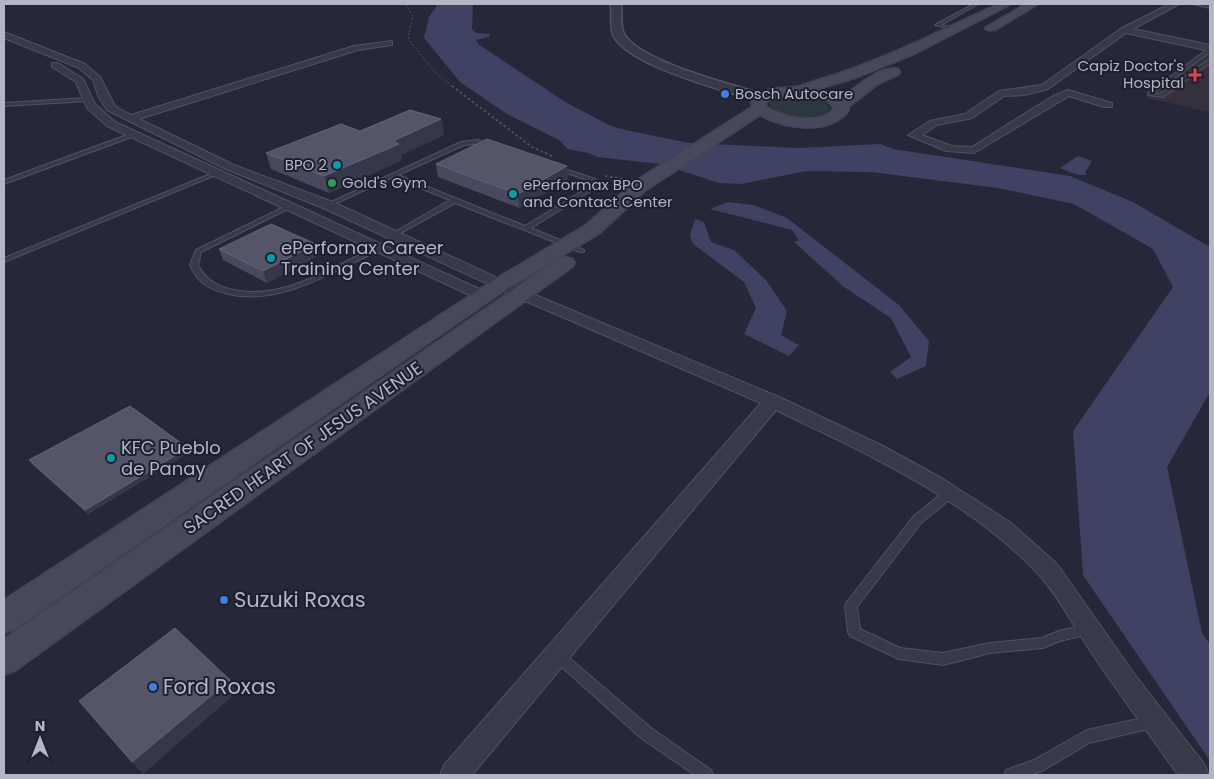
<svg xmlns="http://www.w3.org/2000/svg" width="1214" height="779" font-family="Poppins,sans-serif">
<rect width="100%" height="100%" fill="#262739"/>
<polygon fill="#35303b" points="1210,53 1210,112 1147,98"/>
<path fill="#2c373e" d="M802,95L823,100L830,109C818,123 779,120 769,104L772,99L787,95Z"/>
<g fill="#3f4262">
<polygon points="438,4 473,4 472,29 476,33 490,34 489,37 476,40 478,44 567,103 611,126 630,131 689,143 799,148 880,144 893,149 1070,176 1133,202 1210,247 1210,392 1167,467 1202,633 1210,644 1210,761 1083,575 1073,431 1173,287 1153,249 1074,204 998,188 871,172 806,171 741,184 719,183 660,164 597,157 588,153 568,149 559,140 507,114 460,82 424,38 429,17"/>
<polygon points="1078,156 1092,161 1085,172 1087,175 1077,175 1060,168"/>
<polygon points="728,202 754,205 787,218 899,305 929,341 926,366 897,379 890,372 911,357 891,318 844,287 794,242 799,240 792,230 710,209"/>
<polygon points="695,219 704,222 711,242 734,250 766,280 787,311 781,335 799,345 789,356 744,334 756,308 744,282 693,244 690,235"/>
</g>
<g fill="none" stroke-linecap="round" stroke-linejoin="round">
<defs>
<g id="service">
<polygon points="974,4 978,4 941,25 956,28 956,30 935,25"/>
<polygon points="1208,49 1210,49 1210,52 1154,93 1160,94 1208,60 1210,60 1210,63 1163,97 1148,95 1148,93"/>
<polygon points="86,98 89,100 88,101 4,106 4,103"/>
<polygon points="135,132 138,134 137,135 4,184 4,180"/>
<polygon points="478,140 493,146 490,148 478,144 464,145 398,175 525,226 592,185 590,181 555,169 555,167 559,167 595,179 598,186 597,187 531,228 584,250 584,252 580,252 455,203 395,236 391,236 391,234 450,200 393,177 330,206 325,205 461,142"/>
<polygon points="213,173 218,174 4,262 4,258"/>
<path d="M290,204L292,205V207L201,252L198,265C204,277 212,284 226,288C279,304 331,268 377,246H381L382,247C373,255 359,259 349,265C310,284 268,305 225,293C207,288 198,282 190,265L196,250Z"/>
<polygon points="950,489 954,490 955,493 954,496 921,523 857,607 860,629 900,648 943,653 990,643 1042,638 1059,631 1089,624 1093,625 1095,629 1093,633 1060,641 1043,648 990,653 943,665 899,659 850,636 848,632 845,606 847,602 913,517 946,490"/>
<polygon points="557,649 561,651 651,728 711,770 713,775 695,775 641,738 553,659 551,655 553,651"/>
<polygon points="1152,716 1157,717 1159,722 1157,727 1152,728 1089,743 1042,771 1030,775 1004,775 1006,770 1034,760 1087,730"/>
</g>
<g id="minor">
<polygon points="1170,4 1179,4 1133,29 1210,45 1210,51 1126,33 1048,89 1024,95 1004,96 972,118 937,125 922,135 952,146 972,147 1053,96 1068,90 1112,103 1112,107 1104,107 1069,96 974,153 946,151 908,135 930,121 965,114 999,91 1042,85 1122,28"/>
<polygon points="1193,4 1210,4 1210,8"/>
<path d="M4,32L85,64L100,77L115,106L131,115L354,46L392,41V45L358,50L139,119L234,165L333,202L526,291L779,397L883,446L943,479L1011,523L1057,564L1135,675L1205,765L1209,775H1178C1149,734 1119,694 1091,652C1075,628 1059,597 1040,576C969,499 868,455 776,410L472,775H440L444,765L761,403L516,297L323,208L226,169L107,110L98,96L93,80L79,68L4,38Z"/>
<polygon points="52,63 58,63 83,79 95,104 115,122 488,293 491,296 483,301 478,299 107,126 87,108 76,82 52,67"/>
</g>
<path id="tertiary" d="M611,4H621C622,12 620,27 624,34C640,62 734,85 766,95L767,98L761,102L756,101C724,90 628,66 613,35C610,27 612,13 611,4Z"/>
<g id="secondary">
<path d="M998,4H1011L916,53L857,77L818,89L841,98C854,88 881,65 898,69L900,72L898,75L878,84L848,107L849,110C831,136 785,129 760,115L646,190L600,233L508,288L16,628L4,633V600L494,280L586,225L634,182L752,107L751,102C762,86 779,89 796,87C803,86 811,82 818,80C881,61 939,32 998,4ZM787,95C802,95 827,93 834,109C818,126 784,118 767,107L765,103L776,97Z"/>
<polygon points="1026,4 1038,4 995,30 987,30 985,28"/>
<polygon points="565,257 572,259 575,263 572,267 16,670 4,675 4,639 558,259"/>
</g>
</defs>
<use href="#service" stroke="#515261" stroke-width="2"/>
<use href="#minor" stroke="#515261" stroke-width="2"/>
<use href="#tertiary" stroke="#515261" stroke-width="3"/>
<use href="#secondary" stroke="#424352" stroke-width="3"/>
<polyline stroke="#49535b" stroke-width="1" stroke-dasharray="2 2" stroke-linecap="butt" points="408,4 407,7 413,17 408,36 410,41 434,71 453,87"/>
<g stroke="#49535b" stroke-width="2" stroke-dasharray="2.5 2.5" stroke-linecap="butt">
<polyline points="452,86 532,147 554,157"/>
<polyline points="605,176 624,179"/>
</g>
<use href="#service" fill="#393a49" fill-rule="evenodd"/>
<use href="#minor" fill="#393a49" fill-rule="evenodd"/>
<use href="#tertiary" fill="#393a49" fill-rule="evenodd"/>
<use href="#secondary" fill="#48485c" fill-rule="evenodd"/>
</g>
<g fill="#48495e">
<polygon points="441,119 444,135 401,155 402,160 329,193 271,169 266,153 360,131"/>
<polygon points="436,164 567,166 568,180 519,208 438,177"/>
<polygon points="316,244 319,255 267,283 223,260 219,249"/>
<polygon points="190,452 88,514 32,464 29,460"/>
</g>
<g fill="#36374a">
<polygon points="441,119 444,135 401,155 402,160 329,193 324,176 393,141"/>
<polygon points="567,166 568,180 519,208 518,194"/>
<polygon points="316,244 319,255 267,283 263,271"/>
<polygon points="188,448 190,452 88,514 85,510"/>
<polygon points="230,680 237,692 143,774 132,762"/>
</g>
<g fill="#545569" stroke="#636477">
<polygon points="410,110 441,119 393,141 399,144 324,176 266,153 341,124 360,131"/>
<polygon points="487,139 567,166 518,194 436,164"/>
<polygon points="271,224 316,244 263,271 219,249"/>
<polygon points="130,406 188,448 85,510 29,460"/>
<polygon points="175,628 230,680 132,762 79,701"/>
</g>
<path fill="#e0444e" stroke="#1e1f2e" stroke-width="2" d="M1192.5 67.5h5v5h5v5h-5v5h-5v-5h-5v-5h5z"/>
<g fill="#3f7fe0" stroke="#1e1f2e" stroke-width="2">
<circle cx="725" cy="94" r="5"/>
<circle cx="224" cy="600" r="5"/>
<circle cx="153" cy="687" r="5"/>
</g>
<g fill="#0f9aa8" stroke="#1e1f2e" stroke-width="2">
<circle cx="337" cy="165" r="5"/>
<circle cx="513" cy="194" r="5"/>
<circle cx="271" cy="258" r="5"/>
<circle cx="111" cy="458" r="5"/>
</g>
<circle fill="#2e9e5b" stroke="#1e1f2e" stroke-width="2" cx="332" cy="183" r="5"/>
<g text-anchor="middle" stroke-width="4" stroke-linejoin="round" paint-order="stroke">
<g font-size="15" fill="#b4b5c5" stroke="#1e1f2e" text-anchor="start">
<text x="1184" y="71" text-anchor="end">Capiz Doctor's<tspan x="1184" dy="17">Hospital</tspan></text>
<text x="735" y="99">Bosch Autocare</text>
<text x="327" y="170" text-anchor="end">BPO 2</text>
<text x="342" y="188">Gold's Gym</text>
<text x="523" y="190">ePerformax BPO<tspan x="523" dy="17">and Contact Center</tspan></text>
</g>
<g font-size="18" fill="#b4b5c5" stroke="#1e1f2e" text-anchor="start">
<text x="281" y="254">ePerfornax Career<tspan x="281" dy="21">Training Center</tspan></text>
<text x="121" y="454">KFC Pueblo<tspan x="121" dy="21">de Panay</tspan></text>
</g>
<g font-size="18" fill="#b4b5c5" stroke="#1e1f2e">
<text transform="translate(303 448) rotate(-35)" y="6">SACRED HEART OF JESUS AVENUE</text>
</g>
<g font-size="21" fill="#b4b5c5" stroke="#1e1f2e" text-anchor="start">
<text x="234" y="607">Suzuki Roxas</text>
<text x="163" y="694">Ford Roxas</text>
</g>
</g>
<rect width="1214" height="779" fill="none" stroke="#b4b5c5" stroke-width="10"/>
<g transform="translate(40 739)" stroke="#1e1f2e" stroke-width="4" paint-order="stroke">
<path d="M0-4L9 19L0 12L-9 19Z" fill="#b4b5c5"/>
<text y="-8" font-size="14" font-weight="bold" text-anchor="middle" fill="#b4b5c5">N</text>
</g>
</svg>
